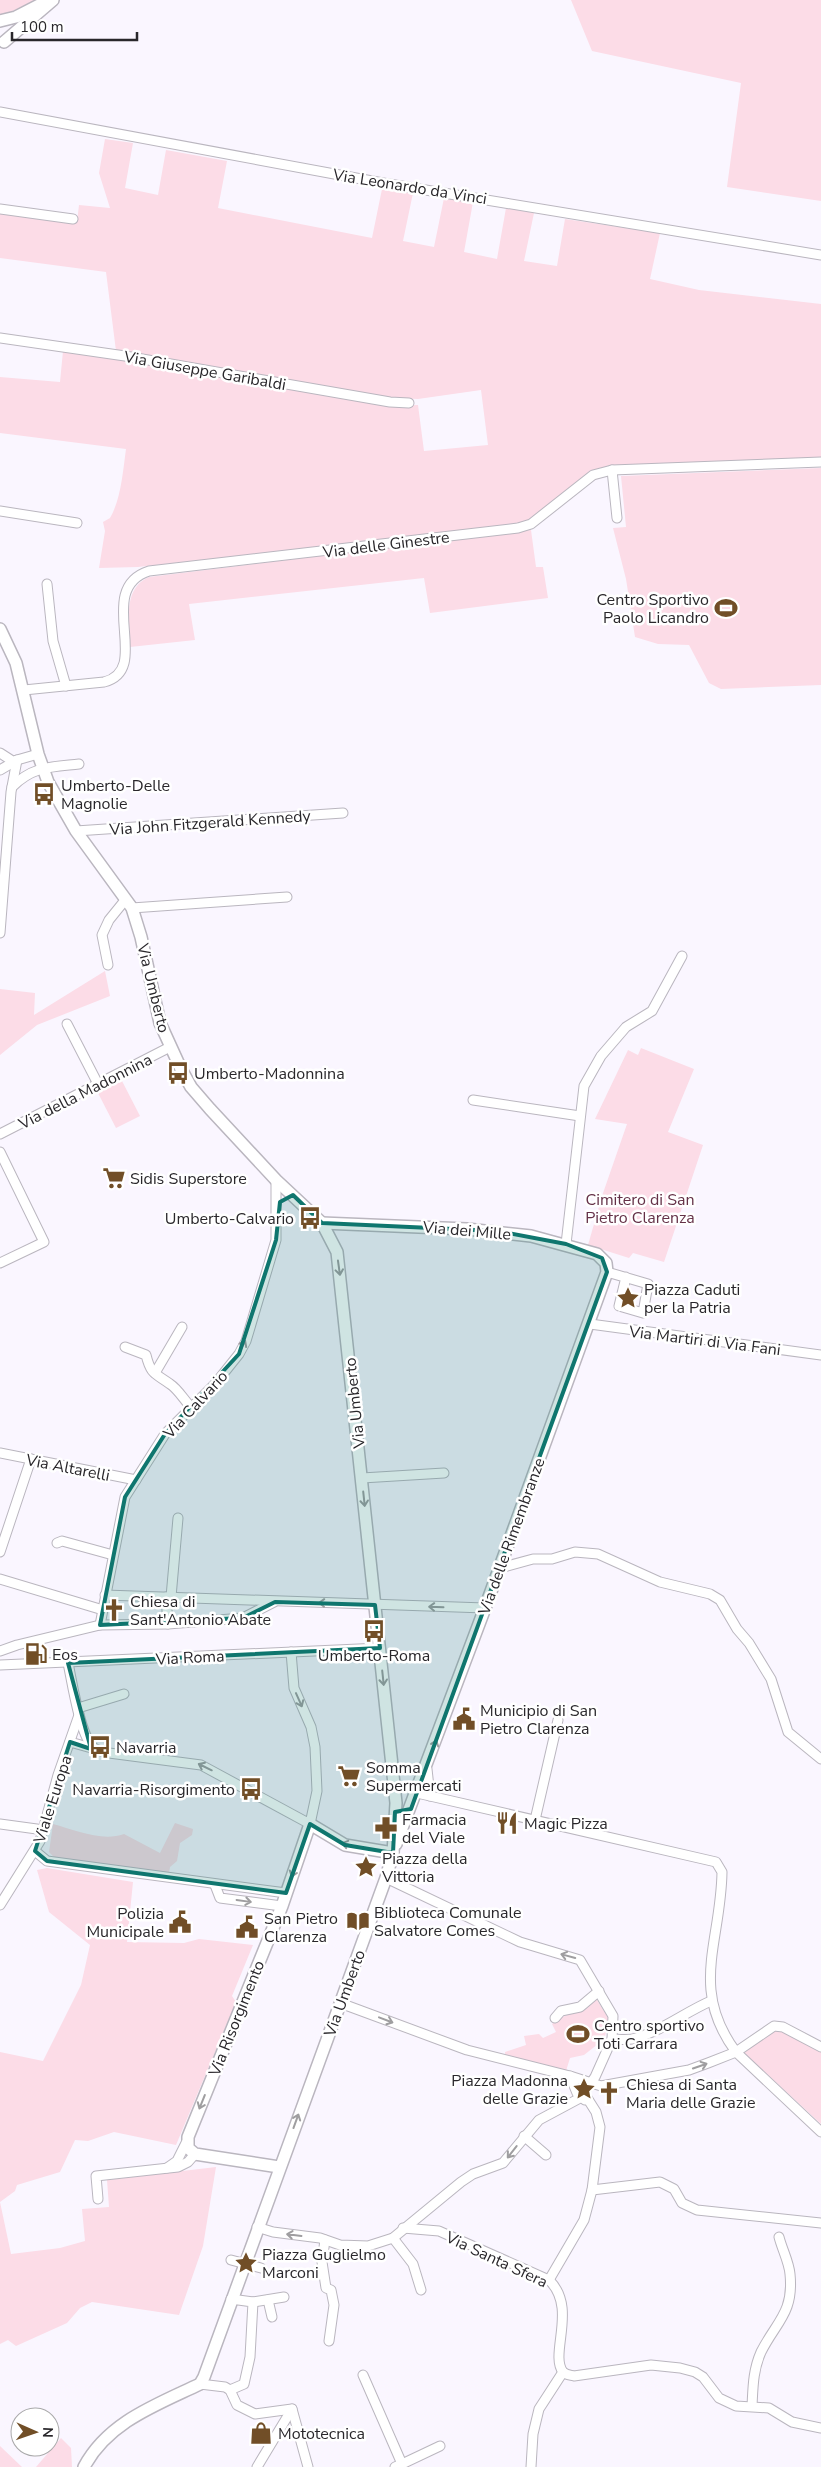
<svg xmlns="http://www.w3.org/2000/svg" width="821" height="2467" font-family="'Nunito Sans',sans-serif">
<rect width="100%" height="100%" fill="#faf6ff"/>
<g fill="#fcdce7">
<polygon points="0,0 36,0 0,17"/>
<polygon points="571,0 821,0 821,201 727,187 741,83 592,51"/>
<path d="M105,139L133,143L125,188L158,195L166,150L227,161L218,208L372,238L382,189L413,193L403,241L434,247L444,198L473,202L464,252L497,259L506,208L534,213L524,261L557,266L565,219L660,233L650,279L699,290L821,304V458L609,467L590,472L528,521L518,524L138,567L99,568L105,531L103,522L110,518C121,499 123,471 126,449L0,433V377L60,382L63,351L116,358L389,406L418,405L424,451L488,445L481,390L418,399L391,398L116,351L106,272L0,258V213L77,222L79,205L110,208L99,173Z"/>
<polygon points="821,468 821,685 721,689 709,683 689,645 658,644 635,637 626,579 613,528 626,527 621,476"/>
<path d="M531,530L536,567H543L548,598L430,613L424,578L189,604L195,640L130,647C130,621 122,589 149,577Z"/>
<polygon points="105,971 110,996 37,1025 0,1055 0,989 35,993 34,1015"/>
<polygon points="641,1048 694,1069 668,1132 703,1145 664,1262 633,1253 629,1258 588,1245 602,1196 627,1124 595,1119 628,1050 638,1055"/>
<polygon points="122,1081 140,1116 116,1128 98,1093"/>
<path d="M175,1823L193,1829L192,1835L180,1843L177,1861L170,1867L169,1873L54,1857L49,1852L53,1824C75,1830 102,1842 124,1834L160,1853Z"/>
<polygon points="47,1868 133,1882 127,1942 184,1943 199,1939 253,1945 232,1996 236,2002 176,2145 114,2132 88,2141 75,2140 60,2172 17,2185 15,2191 0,2202 11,2254 60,2248 85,2241 82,2209 109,2207 107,2180 216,2167 203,2246 179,2315 92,2302 80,2308 67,2323 16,2346 8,2340 0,2344 0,2052 43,2061 81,1985 90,1945 49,1912 37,1870"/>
<path d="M595,1997L609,2019L603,2045L598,2044L584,2055L570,2058L566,2071L505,2055V2052L526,2045L524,2036L539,2034L543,2038L556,2032L552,2024C568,2011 582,2013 595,1997Z"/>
<polygon points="778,2030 821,2050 821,2124 744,2053 772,2031"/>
<polygon points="61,2438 71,2448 72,2467 36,2467"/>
<polygon points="0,2446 22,2467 0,2467"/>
</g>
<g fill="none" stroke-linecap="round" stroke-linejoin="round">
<defs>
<g id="minor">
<polyline points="0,112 383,183 821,255"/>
<polyline points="0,209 73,219"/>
<polyline points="0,338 125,356 390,402 409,403"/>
<polyline points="612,470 617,518"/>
<polyline points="0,511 77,523"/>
<polyline points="47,584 53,641 66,686"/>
<path d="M24,690L104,682C154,670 93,589 149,571L518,528L531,524L593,475L612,470L821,462"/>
<polyline points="0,753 14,762"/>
<polyline points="0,770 17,760 38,754"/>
<path d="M12,787C33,766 51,767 79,764"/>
<polyline points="76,831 343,813"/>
<polyline points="132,908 287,897"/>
<polyline points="0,933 11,792 17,760"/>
<polyline points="108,965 102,935 109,920 126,899"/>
<polyline points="67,1024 98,1084"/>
<polyline points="473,1100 580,1116"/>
<polyline points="0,1134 170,1047"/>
<polyline points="0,1152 44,1242 0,1263"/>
<polyline points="566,1244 584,1086 601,1056 626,1027 652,1011 682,956"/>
<polyline points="607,1272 648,1284 643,1313 619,1306 626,1277"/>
<polyline points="590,1324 821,1355"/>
<path d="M125,1347L146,1355C151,1375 155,1373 170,1384C178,1389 184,1400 191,1407"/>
<polyline points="155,1373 182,1327"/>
<polyline points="0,1453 136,1480"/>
<polyline points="362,1478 444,1473"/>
<polyline points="57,1543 62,1541 113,1555"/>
<polyline points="0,1552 31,1459"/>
<polyline points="500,1568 533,1559 552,1559 575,1552 598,1554 660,1582 710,1594 720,1600 737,1629 749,1643 771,1679 788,1732 821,1759"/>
<polyline points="0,1579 103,1610"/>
<polyline points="105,1595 485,1608"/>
<polyline points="166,1597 168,1624"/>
<polyline points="171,1597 178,1518"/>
<polyline points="100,1625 125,1497 165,1434 215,1384 239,1354 246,1341 276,1240 276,1180"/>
<polyline points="0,1651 17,1645 100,1625 168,1624 243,1618 274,1602"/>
<path d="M68,1663C72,1681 80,1737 94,1748C98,1751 105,1752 109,1753L201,1765L310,1824L317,1791L315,1747L311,1727L294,1688L291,1652"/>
<polyline points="0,1665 380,1648"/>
<polyline points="78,1708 124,1694"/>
<polyline points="70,1742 95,1749"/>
<polyline points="427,1769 430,1796"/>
<path d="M417,1793L716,1862L722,1872C721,1942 689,1989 736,2052L821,2132"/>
<polyline points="535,1820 558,1720"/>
<polyline points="0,1824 44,1830"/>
<polyline points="35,1851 47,1861 286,1893"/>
<polyline points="215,1885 220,1898 282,1906"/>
<polyline points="0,1905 40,1841 58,1775 79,1715"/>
<polyline points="340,2003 467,2050 570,2076 601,2086 689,2070 708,2063 736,2052 774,2026 783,2027 821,2047"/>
<polyline points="555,2018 561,2011 580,2007 599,1991"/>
<path d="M612,2039C618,2039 625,2040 632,2039C659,2033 685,2012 711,2001"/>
<polyline points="570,2076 577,2093 585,2100"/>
<polyline points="524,2136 546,2155"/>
<polyline points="167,2168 177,2161 186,2143"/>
<polyline points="592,2190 660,2182 674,2189 682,2203 697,2210 821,2223"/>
<polyline points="98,2199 96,2176 178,2167 188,2162 195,2154"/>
<polyline points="257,2227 273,2232 320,2238 340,2245 368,2246 393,2238 461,2182 473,2174 503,2163 539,2120 580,2098 595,2077 612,2039 613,2016 580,1960 520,1942 386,1878"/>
<path d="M403,2228L439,2231L549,2280C578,2308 549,2354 563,2372C566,2375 570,2375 574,2376L651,2365L680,2368L695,2372L703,2377L719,2398L736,2406L769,2408L792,2422L821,2428"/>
<polyline points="393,2238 413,2264 421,2290"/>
<polyline points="325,2240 322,2262 326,2288 331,2290 334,2305 329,2341"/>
<polyline points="231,2260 261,2268"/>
<polyline points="549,2280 584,2220 592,2190 600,2127 596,2112 584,2093"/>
<polyline points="268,2300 272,2317"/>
<polyline points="253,2302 284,2297"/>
<polyline points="363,2375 402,2464 395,2467"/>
<polyline points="200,2384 225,2387 230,2390 237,2405 255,2414 292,2409 308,2467"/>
<polyline points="230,2390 244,2384 250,2357 253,2302 231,2299"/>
<path d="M752,2406C753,2387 753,2370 761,2352C776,2322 794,2313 790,2274C789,2262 782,2249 779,2237"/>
<polyline points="402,2464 440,2446"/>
<polyline points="257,2467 292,2409"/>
<polyline points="531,2467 533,2434 539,2409 563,2372"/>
</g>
<g id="major">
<polyline points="0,21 16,17 43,3"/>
<polyline points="4,42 53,0"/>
<path d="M0,629L16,663L38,754L48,782L76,831L132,908L141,937L160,1023L181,1069L191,1087L210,1109L276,1180L322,1223L337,1252L396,1803L393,1853L386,1878L204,2377L200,2384C156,2405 108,2422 84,2467"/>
<polyline points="322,1223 467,1229 531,1236 597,1254 606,1263 607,1272 485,1608 396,1844"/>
<polyline points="279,2167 195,2154 188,2148 188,2137 282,1906 310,1824 345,1845 393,1853"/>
</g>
</defs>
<use href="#minor" stroke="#bab6bf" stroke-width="11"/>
<use href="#major" stroke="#bab6bf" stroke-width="14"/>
<use href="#minor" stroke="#fff" stroke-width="9"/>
<use href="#major" stroke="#fff" stroke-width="11"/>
</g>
<defs><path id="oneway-shaft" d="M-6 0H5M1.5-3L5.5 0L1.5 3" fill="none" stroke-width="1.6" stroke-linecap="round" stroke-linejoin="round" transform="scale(1.25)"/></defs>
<g stroke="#9f9ea0">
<use href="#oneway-shaft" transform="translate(339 1268) rotate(82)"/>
<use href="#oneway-shaft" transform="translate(242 1347) rotate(-63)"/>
<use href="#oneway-shaft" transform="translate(364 1499) rotate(84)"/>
<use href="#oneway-shaft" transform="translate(326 1603) rotate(-178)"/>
<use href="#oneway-shaft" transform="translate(436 1607) rotate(-178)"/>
<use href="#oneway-shaft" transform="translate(383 1678) rotate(84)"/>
<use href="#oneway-shaft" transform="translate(299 1700) rotate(66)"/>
<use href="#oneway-shaft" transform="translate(434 1747) rotate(-70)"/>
<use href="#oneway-shaft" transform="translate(205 1767) rotate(-154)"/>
<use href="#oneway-shaft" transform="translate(349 1845) rotate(-164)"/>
<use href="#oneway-shaft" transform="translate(294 1870) rotate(109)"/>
<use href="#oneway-shaft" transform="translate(244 1901) rotate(8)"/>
<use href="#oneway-shaft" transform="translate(568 1956) rotate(-165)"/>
<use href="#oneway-shaft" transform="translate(386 2020) rotate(21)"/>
<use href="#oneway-shaft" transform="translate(700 2066) rotate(-19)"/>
<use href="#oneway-shaft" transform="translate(202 2102) rotate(112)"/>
<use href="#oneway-shaft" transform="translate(296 2121) rotate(-70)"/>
<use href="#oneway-shaft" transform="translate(512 2152) rotate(128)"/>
<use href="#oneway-shaft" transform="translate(294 2235) rotate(-173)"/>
</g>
<path fill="#0f766e" fill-opacity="0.2" stroke="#0f766e" stroke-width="4" stroke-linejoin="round" d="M293,1195L322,1223L497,1231L566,1244L602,1258L607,1272L411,1809L395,1812L393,1853L345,1845L310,1824L286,1893L47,1861L35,1851L70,1742L91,1749L68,1663L380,1648L375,1605L275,1602L243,1618L100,1625L125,1497L165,1434L239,1354L276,1240L280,1202Z"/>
<defs>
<symbol id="stadium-bare" viewBox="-9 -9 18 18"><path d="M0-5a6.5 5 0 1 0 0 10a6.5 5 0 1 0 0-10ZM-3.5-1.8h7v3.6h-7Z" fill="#714e27" stroke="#fff" stroke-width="2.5" paint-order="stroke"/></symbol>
<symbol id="bus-bare" viewBox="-9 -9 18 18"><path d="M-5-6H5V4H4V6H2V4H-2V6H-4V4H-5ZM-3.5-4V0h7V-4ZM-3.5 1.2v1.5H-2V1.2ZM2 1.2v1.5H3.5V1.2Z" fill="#714e27" stroke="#fff" stroke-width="2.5" paint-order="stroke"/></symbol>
<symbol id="supermarket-bare" viewBox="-9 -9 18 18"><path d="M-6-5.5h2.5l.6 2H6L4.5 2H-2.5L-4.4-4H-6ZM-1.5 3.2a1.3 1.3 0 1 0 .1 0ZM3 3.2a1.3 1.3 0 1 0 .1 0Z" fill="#714e27" stroke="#fff" stroke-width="2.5" paint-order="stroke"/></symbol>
<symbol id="sight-bare" viewBox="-9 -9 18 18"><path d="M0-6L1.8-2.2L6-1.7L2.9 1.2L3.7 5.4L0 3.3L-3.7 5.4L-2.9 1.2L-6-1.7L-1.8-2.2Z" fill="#714e27" stroke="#fff" stroke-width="2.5" paint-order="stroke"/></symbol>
<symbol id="church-bare" viewBox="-9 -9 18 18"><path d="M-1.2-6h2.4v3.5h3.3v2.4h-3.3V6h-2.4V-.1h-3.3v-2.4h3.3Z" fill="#714e27" stroke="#fff" stroke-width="2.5" paint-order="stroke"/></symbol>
<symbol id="fuel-bare" viewBox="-9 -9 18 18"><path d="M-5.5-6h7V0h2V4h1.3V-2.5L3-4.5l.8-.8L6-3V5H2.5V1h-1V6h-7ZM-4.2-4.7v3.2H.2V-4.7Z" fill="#714e27" stroke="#fff" stroke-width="2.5" paint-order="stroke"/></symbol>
<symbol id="civic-bare" viewBox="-9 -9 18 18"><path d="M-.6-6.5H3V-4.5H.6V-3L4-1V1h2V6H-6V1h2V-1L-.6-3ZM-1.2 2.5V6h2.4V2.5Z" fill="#714e27" stroke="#fff" stroke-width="2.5" paint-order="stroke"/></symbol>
<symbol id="restaurant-bare" viewBox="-9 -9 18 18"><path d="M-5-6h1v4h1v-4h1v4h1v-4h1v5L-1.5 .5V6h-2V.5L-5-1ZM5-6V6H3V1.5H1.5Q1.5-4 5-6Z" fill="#714e27" stroke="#fff" stroke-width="2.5" paint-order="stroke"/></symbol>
<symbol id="pharmacy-bare" viewBox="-9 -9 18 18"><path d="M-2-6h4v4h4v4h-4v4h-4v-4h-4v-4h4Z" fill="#714e27" stroke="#fff" stroke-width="2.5" paint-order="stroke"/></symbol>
<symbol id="library-bare" viewBox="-9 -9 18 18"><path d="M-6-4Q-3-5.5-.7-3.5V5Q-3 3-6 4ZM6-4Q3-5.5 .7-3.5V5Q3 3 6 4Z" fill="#714e27" stroke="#fff" stroke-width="2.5" paint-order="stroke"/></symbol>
<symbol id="shop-bare" viewBox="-9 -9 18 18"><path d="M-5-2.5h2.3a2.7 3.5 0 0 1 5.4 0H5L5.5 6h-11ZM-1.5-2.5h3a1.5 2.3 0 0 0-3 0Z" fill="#714e27" stroke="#fff" stroke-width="2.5" paint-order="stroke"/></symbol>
</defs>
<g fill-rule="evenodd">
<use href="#stadium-bare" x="710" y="592" width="32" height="32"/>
<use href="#bus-bare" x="28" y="778" width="32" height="32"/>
<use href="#bus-bare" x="162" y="1057" width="32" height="32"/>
<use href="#supermarket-bare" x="98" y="1162" width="32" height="32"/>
<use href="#bus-bare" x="294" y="1202" width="32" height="32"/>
<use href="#sight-bare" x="612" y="1282" width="32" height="32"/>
<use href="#church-bare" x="98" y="1594" width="32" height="32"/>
<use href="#bus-bare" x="358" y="1615" width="32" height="32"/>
<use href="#fuel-bare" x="20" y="1638" width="32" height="32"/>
<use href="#civic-bare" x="448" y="1703" width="32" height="32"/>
<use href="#bus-bare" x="84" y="1731" width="32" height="32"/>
<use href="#supermarket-bare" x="333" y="1760" width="32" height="32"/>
<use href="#bus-bare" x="235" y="1773" width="32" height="32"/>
<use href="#restaurant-bare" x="491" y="1807" width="32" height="32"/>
<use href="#pharmacy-bare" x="370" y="1812" width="32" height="32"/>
<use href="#sight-bare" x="350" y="1851" width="32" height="32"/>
<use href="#library-bare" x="342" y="1905" width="32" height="32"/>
<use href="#civic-bare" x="164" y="1906" width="32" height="32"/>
<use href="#civic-bare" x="231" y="1911" width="32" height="32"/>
<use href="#stadium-bare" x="562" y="2018" width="32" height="32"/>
<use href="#sight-bare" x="568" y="2073" width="32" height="32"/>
<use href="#church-bare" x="593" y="2077" width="32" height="32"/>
<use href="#sight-bare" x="230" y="2247" width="32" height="32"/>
<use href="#shop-bare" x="245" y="2417" width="32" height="32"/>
</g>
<g text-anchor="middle" stroke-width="5" stroke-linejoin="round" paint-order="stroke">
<g font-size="16" fill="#29272b" stroke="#fff">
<text transform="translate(410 186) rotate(9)" y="6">Via Leonardo da Vinci</text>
<text transform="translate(205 370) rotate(10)" y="6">Via Giuseppe Garibaldi</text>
<text transform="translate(386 544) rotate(-7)" y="6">Via delle Ginestre</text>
<text transform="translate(210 822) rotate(-4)" y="6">Via John Fitzgerald Kennedy</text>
<text transform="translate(154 988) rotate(76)" y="6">Via Umberto</text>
<text transform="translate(85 1091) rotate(-27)" y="6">Via della Madonnina</text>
<text transform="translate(467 1230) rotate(5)" y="6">Via dei Mille</text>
<text transform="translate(705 1340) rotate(7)" y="6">Via Martiri di Via Fani</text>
<text transform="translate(354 1403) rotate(-96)" y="6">Via Umberto</text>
<text transform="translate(195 1404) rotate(-47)" y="6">Via Calvario</text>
<text transform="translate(68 1467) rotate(11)" y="6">Via Altarelli</text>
<text transform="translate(511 1536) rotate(-70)" y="6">Via delle Rimembranze</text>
<text transform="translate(190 1657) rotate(-3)" y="6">Via Roma</text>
<text transform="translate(52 1799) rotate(-72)" y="6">Viale Europa</text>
<text transform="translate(344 1993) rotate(-70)" y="6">Via Umberto</text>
<text transform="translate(236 2018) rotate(-68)" y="6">Via Risorgimento</text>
<text transform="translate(497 2259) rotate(25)" y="6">Via Santa Sfera</text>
</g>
<g font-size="16" fill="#29272b" stroke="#fff" text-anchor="start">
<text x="709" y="605" text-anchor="end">Centro Sportivo<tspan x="709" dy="18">Paolo Licandro</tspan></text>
<text x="61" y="791">Umberto-Delle<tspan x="61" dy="18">Magnolie</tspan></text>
<text x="194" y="1079">Umberto-Madonnina</text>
<text x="130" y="1184">Sidis Superstore</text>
<text x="294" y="1224" text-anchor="end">Umberto-Calvario</text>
<text x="644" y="1295">Piazza Caduti<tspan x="644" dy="18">per la Patria</tspan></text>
<text x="130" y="1607">Chiesa di<tspan x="130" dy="18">Sant'Antonio Abate</tspan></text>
<text x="52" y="1660">Eos</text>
<text x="374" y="1661" text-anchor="middle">Umberto-Roma</text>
<text x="480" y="1716">Municipio di San<tspan x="480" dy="18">Pietro Clarenza</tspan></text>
<text x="116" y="1753">Navarria</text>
<text x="366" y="1773">Somma<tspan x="366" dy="18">Supermercati</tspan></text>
<text x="235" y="1795" text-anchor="end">Navarria-Risorgimento</text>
<text x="402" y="1825">Farmacia<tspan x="402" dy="18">del Viale</tspan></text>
<text x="524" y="1829">Magic Pizza</text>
<text x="382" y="1864">Piazza della<tspan x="382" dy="18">Vittoria</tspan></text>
<text x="374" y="1918">Biblioteca Comunale<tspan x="374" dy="18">Salvatore Comes</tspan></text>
<text x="164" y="1919" text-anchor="end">Polizia<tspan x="164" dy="18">Municipale</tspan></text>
<text x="264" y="1924">San Pietro<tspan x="264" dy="18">Clarenza</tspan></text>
<text x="594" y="2031">Centro sportivo<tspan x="594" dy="18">Toti Carrara</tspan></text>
<text x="568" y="2086" text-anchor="end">Piazza Madonna<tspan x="568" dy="18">delle Grazie</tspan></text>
<text x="626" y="2090">Chiesa di Santa<tspan x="626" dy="18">Maria delle Grazie</tspan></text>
<text x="262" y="2260">Piazza Guglielmo<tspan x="262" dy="18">Marconi</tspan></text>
<text x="278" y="2439">Mototecnica</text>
</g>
<g font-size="16" fill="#643147" stroke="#fff">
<text x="640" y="1205">Cimitero di San<tspan x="640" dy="18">Pietro Clarenza</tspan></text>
</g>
</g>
<g transform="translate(35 2432) rotate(92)"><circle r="24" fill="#ffffff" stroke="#a9a9aa"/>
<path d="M0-4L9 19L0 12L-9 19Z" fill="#714e27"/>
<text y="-8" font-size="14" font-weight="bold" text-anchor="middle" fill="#29272b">N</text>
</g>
<path d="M12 32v8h125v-8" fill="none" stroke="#29272b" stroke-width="2.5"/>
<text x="20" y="32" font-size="15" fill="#29272b" stroke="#ffffff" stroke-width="4" paint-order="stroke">100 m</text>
</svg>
